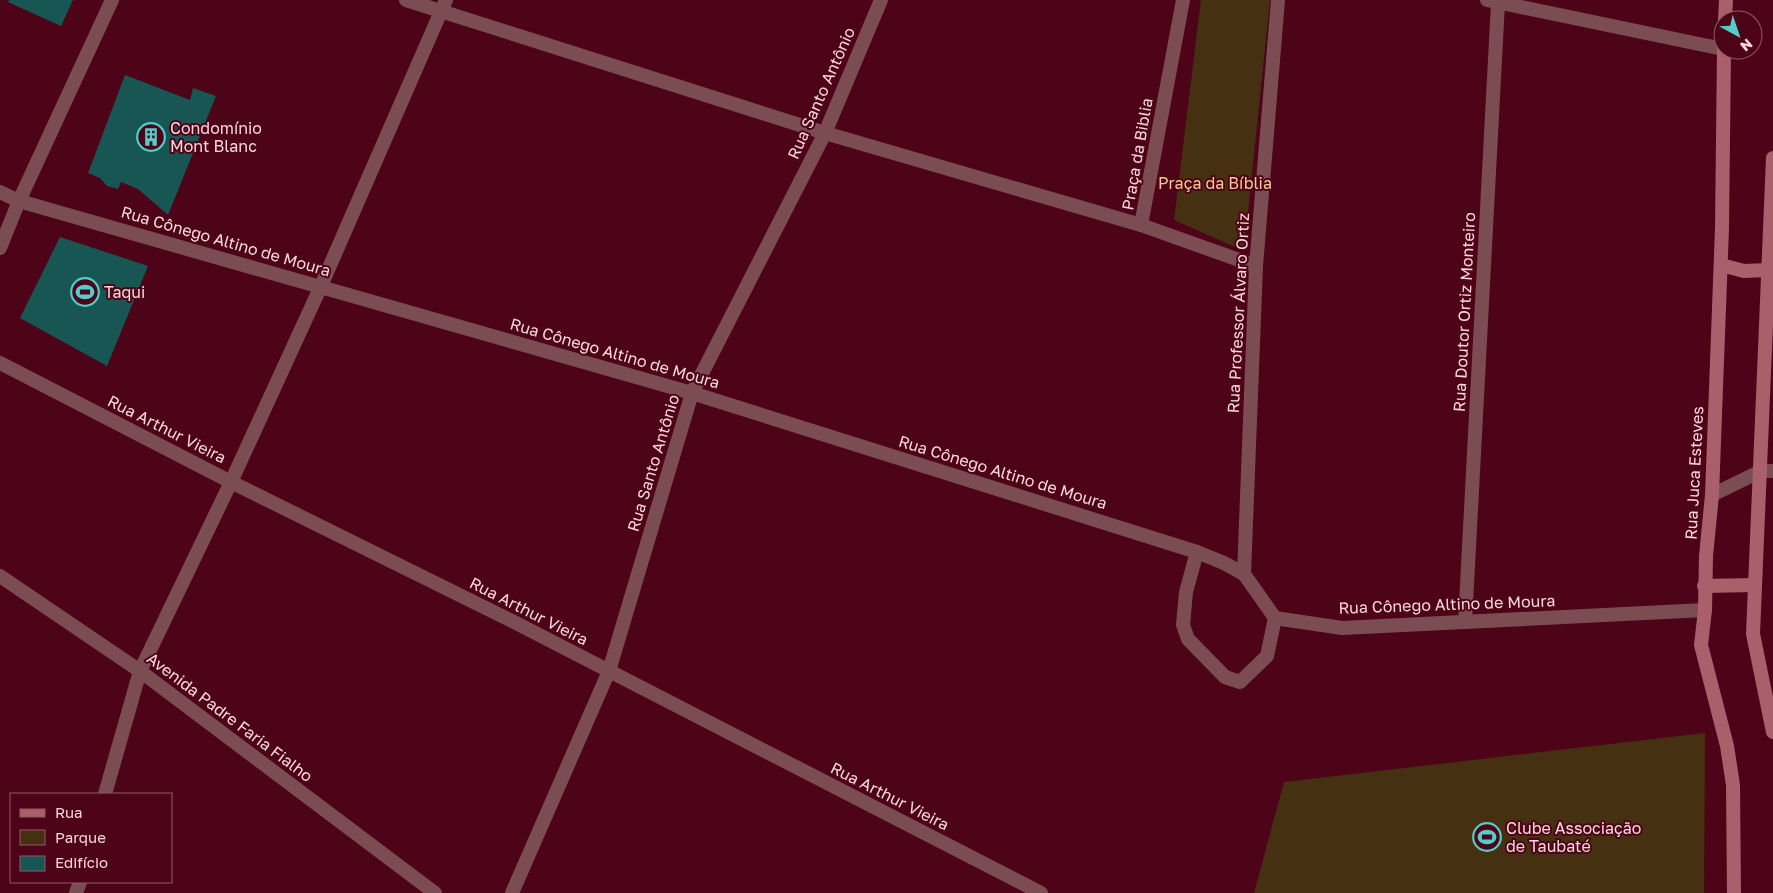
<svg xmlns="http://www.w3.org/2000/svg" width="1773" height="893" font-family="'Golos Text',sans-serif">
<rect width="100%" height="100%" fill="#4d0419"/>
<g fill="#463012">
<polygon points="1201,0 1270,0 1244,251 1174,220"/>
<polygon points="1705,733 1704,893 1254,893 1284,782"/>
</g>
<g fill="#185654">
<polygon points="9,0 73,0 61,26 8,2"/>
<polygon points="125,75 190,100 193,88 216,96 168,215 138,189 121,182 118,189 107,186 100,178 88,173"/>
<polygon points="60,237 148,266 107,366 20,318"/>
</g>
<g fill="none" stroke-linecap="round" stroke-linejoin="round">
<g stroke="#7b4d52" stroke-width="14">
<polyline points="406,0 825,133 1141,225 1256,266"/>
<polyline points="1487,0 1723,49"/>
<polyline points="0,192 19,201 692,393 1197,552 1224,563 1244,574"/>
<polyline points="1141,225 1183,0"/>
<polyline points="0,248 19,201 112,0"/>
<polyline points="0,363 231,482 516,623 1041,893"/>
<polyline points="1712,495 1761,471 1773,471"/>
<polyline points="1197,552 1186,592 1183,625 1188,639 1225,677 1240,682 1267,656 1275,618"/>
<polyline points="0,576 140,671 435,893"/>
<polyline points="1275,618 1244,574 1256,266 1278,0"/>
<polyline points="1275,618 1342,628 1705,610"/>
<polyline points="1465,622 1498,3"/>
<polyline points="105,794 140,671 231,482 321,286 446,0"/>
<polyline points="76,893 80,882"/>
<polyline points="512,893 609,671 692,393 825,133 881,0"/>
</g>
<g stroke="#aa606b" stroke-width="14">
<polyline points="1725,20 1726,0"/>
<polyline points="1724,50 1722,228 1712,495 1706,556 1705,610 1701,645 1727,746 1733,785 1734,893"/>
<polyline points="1773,158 1753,634 1773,732"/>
<polyline points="1721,265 1744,271 1768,270"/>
<polyline points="1704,586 1754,585"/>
</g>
</g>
<defs>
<symbol id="building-ring" viewBox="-11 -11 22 22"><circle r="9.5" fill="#4d0419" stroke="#53cdc9" stroke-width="1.5"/><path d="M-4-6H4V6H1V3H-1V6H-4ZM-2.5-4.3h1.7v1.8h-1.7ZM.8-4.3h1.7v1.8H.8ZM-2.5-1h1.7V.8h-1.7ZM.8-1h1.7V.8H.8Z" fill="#53cdc9"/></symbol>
<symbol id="stadium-ring" viewBox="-11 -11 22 22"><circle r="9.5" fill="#4d0419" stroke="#53cdc9" stroke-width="1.5"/><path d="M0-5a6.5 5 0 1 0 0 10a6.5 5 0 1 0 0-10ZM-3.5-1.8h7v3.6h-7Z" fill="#53cdc9"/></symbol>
</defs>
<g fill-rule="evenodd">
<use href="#building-ring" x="135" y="121" width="32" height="32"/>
<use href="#stadium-ring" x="69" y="276" width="32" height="32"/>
<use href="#stadium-ring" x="1471" y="821" width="32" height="32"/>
</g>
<g text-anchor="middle" stroke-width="4" stroke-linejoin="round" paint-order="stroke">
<g font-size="16" fill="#fbd7da" stroke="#4d0419">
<text transform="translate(821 93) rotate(-66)" y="6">Rua Santo Antônio</text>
<text transform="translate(1137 154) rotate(-80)" y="6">Praça da Biblia</text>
<text transform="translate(226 241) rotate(16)" y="6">Rua Cônego Altino de Moura</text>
<text transform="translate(1464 312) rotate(-87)" y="6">Rua Doutor Ortiz Monteiro</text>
<text transform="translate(1238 313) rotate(-87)" y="6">Rua Professor Álvaro Ortiz</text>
<text transform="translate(615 353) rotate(16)" y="6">Rua Cônego Altino de Moura</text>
<text transform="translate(167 429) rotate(27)" y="6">Rua Arthur Vieira</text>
<text transform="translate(653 463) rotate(-73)" y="6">Rua Santo Antônio</text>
<text transform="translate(1003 472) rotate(17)" y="6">Rua Cônego Altino de Moura</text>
<text transform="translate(1694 473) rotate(-87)" y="6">Rua Juca Esteves</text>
<text transform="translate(1447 604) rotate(-2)" y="6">Rua Cônego Altino de Moura</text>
<text transform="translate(529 611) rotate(27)" y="6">Rua Arthur Vieira</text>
<text transform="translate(230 717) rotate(37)" y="6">Avenida Padre Faria Fialho</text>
<text transform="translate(890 796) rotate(27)" y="6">Rua Arthur Vieira</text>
</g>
<g font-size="16" fill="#fbd7da" stroke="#4d0419" text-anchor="start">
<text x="170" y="134">Condomínio<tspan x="170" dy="18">Mont Blanc</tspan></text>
<text x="104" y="298">Taqui</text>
<text x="1506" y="834">Clube Associação<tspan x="1506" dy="18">de Taubaté</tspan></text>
</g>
<g font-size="16" fill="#f9cb92" stroke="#4d0419">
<text x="1215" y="189">Praça da Bíblia</text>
</g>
</g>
<rect x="10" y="793" width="162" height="90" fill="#4d0419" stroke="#935866"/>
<rect x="20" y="809" width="25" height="8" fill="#aa606b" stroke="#935866"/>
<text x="55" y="818" font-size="15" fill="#fbd7da">Rua</text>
<rect x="20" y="830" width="25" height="15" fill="#463012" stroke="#935866"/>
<text x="55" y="843" font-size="15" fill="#fbd7da">Parque</text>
<rect x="20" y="856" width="25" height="15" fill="#185654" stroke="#935866"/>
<text x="55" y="868" font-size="15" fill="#fbd7da">Edifício</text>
<g transform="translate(1738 35) rotate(140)"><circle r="24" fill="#4d0419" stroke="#935866"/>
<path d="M0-4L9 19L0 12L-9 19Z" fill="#53cdc9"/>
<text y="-8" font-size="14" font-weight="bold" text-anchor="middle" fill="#fbd7da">N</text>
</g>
</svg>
